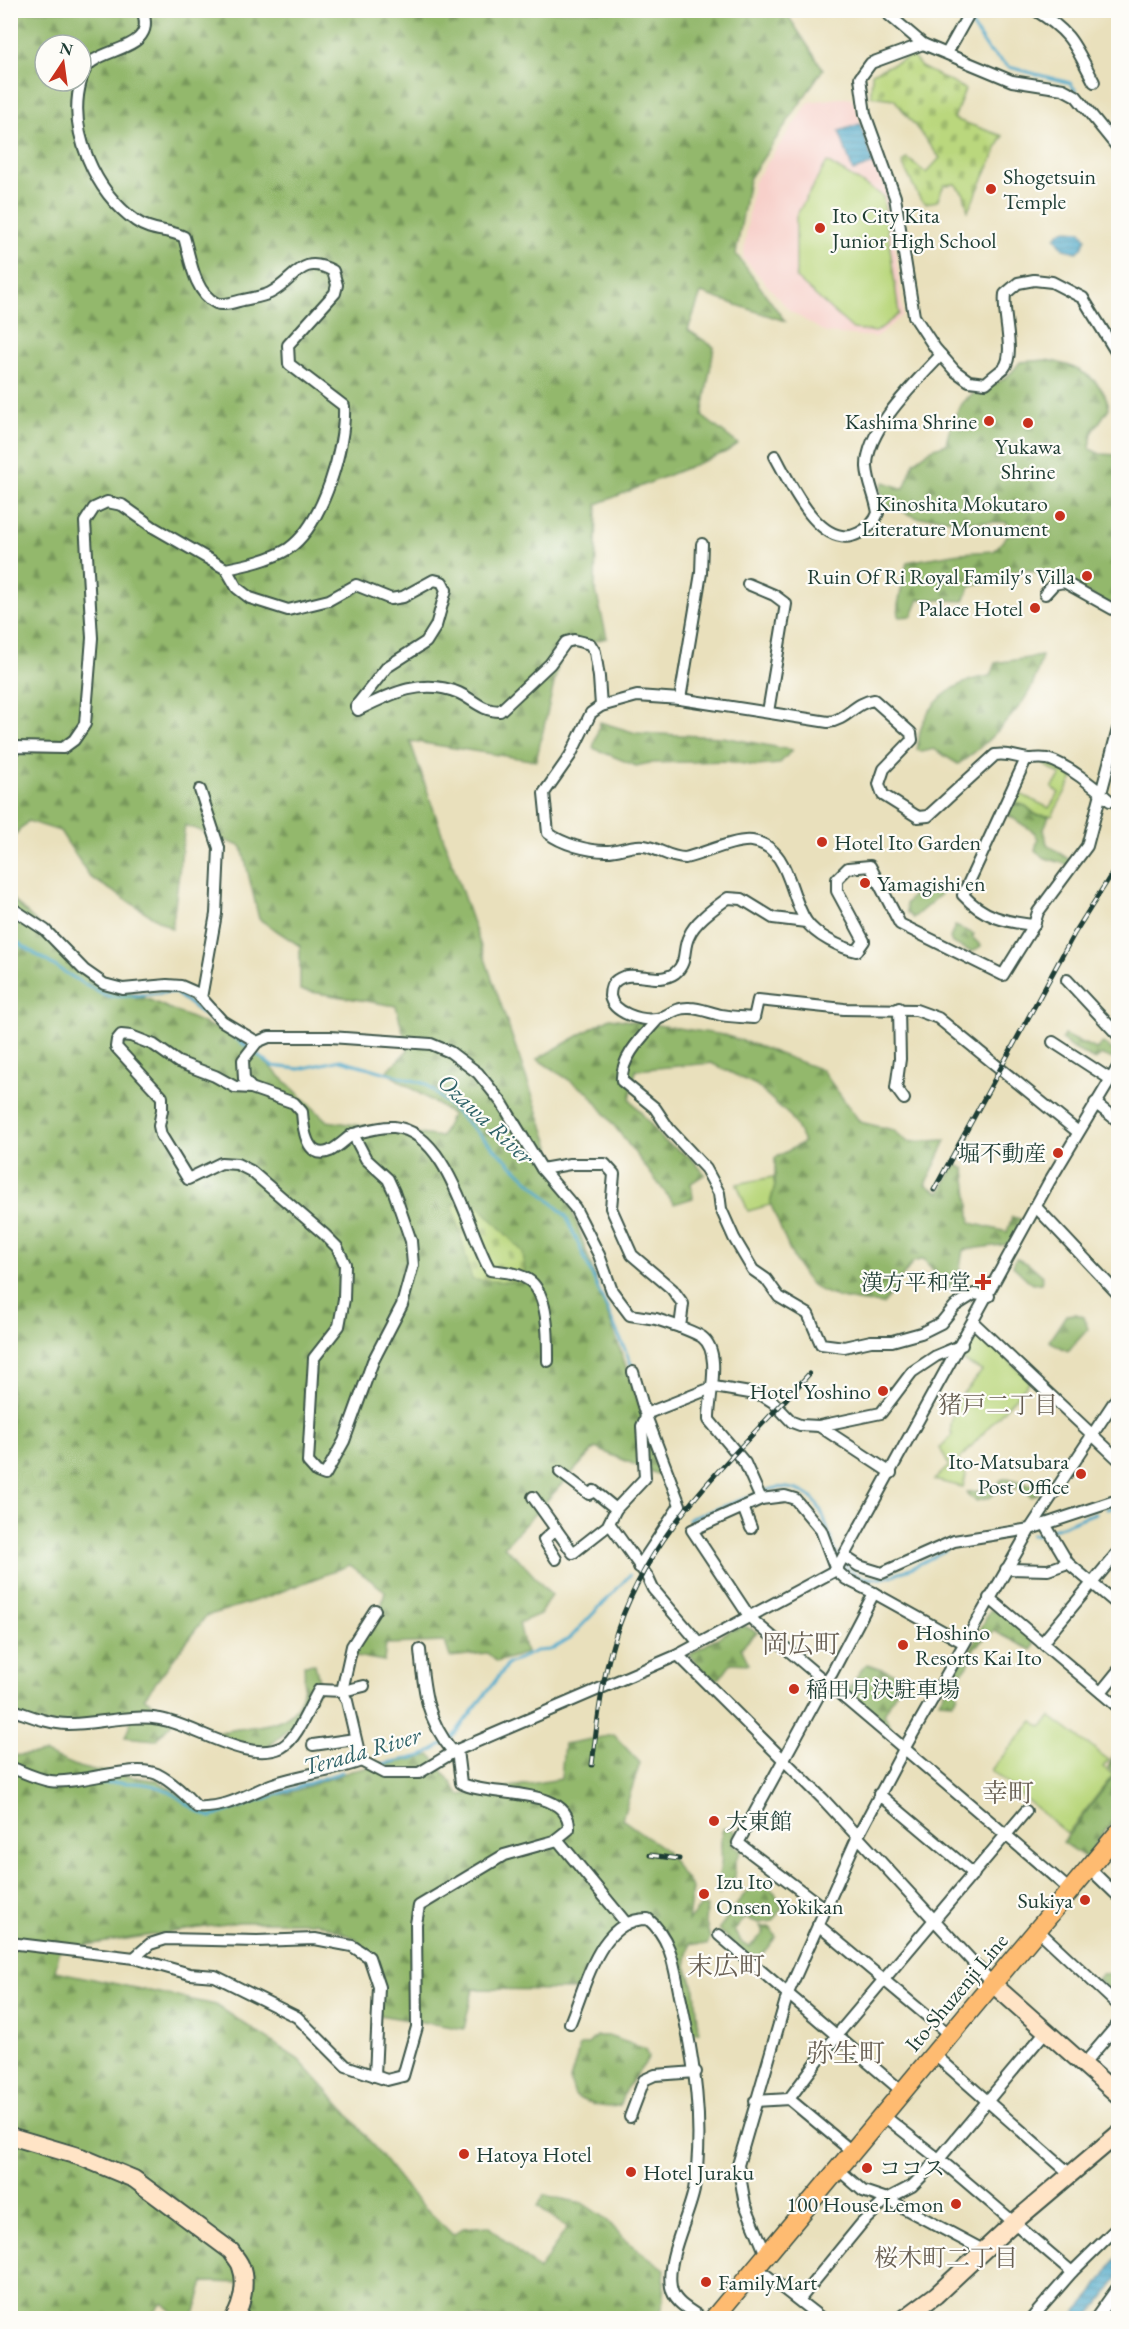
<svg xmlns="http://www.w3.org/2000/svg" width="1129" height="2329" font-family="'EB Garamond','Noto Serif JP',serif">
<defs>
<pattern id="forest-firs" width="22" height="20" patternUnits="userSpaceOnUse" patternTransform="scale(1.5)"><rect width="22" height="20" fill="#93b86c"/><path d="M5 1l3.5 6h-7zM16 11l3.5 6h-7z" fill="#77975a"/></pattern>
<pattern id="cemetery-stones" width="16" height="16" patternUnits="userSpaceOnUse" patternTransform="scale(1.5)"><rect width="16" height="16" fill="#bad77d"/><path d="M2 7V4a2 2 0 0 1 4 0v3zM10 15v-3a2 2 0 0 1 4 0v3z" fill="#9fb96d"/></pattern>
<pattern id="water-rules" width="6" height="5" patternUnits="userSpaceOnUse" patternTransform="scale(1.5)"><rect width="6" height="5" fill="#4aa7c9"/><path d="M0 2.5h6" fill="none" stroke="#3d89a4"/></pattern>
</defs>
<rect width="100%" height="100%" fill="#fdfcf7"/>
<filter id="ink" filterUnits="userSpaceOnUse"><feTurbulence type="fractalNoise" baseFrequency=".0167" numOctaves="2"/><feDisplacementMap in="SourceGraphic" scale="12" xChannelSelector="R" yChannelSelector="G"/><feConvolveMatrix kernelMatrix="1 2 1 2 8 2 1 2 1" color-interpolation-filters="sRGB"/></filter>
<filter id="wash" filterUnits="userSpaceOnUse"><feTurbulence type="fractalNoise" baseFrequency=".008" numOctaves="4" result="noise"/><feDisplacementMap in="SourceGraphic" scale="24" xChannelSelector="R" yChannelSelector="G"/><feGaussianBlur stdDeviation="1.35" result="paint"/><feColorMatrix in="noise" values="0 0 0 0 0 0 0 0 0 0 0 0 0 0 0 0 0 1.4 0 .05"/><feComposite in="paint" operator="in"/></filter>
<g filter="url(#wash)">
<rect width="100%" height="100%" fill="#e9e0bc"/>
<polygon fill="#f7d0ca" points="838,98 852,98 889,198 903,315 876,337 826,333 790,311 743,258 753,183 809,102"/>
<g fill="#bad77d" stroke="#6c8a58" stroke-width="1.5">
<polygon points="827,162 883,196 899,314 876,332 853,329 796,278 796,216"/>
<polygon points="1042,763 1051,764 1073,778 1052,816 1037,815 1026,806 1014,802 1020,794 1049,808 1059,793 1052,788 1061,775"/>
<polygon points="773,1177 775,1186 770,1205 748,1211 737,1184"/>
<path d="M976,1329L1030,1381L958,1461L966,1475L963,1487L934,1480L949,1466L940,1448L952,1435C948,1423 955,1417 953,1405L982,1371L958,1358Z"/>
<polygon points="1051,1717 1109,1760 1103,1767 1113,1775 1067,1834 991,1770 1033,1721 1041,1727"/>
</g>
<g fill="url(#forest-firs)" stroke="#597a50" stroke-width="1.5" fill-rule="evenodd">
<path d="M11,11H785L823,69L749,179L736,254L785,321L701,293L688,330L714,347L702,416L738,444L726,452L597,504L595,587L607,638L562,649L536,761L410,741L664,1477L595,1448L504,1547L518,1558L551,1595L540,1614L519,1623L526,1653L497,1662L487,1653L450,1657L445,1642L386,1644L384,1661L356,1656L354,1648L378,1621L385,1591L350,1565L267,1597L206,1616L144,1698L176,1718L156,1740L125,1737L132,1718L67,1724H11L10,897L94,976L242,1040L327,1121L441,1137L452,1114L386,1072L408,1050L396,1006L300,990V946L259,919L242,847L185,825L172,929L90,877L60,831L28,821L11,839ZM45,45H81V81H45Z"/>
<path d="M1046,360C1073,364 1104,378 1109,408L1092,433L1090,449L1100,454L1118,455L1116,603H1106L1063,578L1022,569L970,587L964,601L919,599L912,616L899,617L898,605L907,562L960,553L994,551L1007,536V522H962L936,517L918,518L886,504L880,489L884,482L904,489L914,462L932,449L946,444C949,428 958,402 973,394C996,381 1002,386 1020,362Z"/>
<path d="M1042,656C1039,667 1036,678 1031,688C1019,712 981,750 958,764L934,749L922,752L917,750C919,741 919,730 923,722C936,695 962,679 990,676L995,663Z"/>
<polygon points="600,722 636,733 723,737 792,750 779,764 757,766 726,761 649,763 636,766 593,748"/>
<polygon points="1015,804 1026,806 1035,815 1049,816 1044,829 1047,844 1071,861 1069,865 1042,857 1035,850 1038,839 1034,832 1008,815 1009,808"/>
<polygon points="934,886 944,888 940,895 913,918 907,912 906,904 912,896"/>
<polygon points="955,926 974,934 972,937 981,946 972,952 952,943 950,938"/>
<path d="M610,1018L724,1035L755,1045L822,1070L860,1122L893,1130L908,1142L946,1140L926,1185L940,1193L955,1164L965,1169L971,1223L1007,1232L1012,1217L1024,1220L1009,1244L963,1250L957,1284L947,1289L924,1259L913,1262L883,1304C862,1302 829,1299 812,1285C794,1269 780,1225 770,1203L775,1186V1158L804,1142L791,1117L756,1085L711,1063L636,1070L630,1099L664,1141L691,1158L705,1174L691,1183L693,1198L674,1204L589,1093L537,1059Z"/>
<polygon points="1064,1035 1096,1049 1103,1043 1118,1054 1116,1060 1102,1055 1095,1060 1070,1047 1062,1039"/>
<polygon points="1016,1258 1033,1267 1043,1276 1041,1283 1032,1284 1013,1266"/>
<polygon points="1076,1314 1084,1317 1088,1329 1068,1351 1049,1341 1066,1315"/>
<polygon points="1008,1478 1029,1485 1055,1478 1054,1485 1031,1497 1022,1488 1001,1489 989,1498 977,1501 968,1496 967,1492 993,1490 1001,1480"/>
<path d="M990,1610C1005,1612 1027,1631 1034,1644L1031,1650L994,1631L974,1648L971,1660L954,1683L958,1695L952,1702L939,1701L966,1653L971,1649Z"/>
<polygon points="744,1626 757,1632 741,1648 749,1664 731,1663 720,1678 712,1680 689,1655 729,1631"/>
<path d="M315,1664C316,1670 319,1677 319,1683C319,1703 281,1738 266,1748L208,1735C255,1720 310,1738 304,1665Z"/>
<path d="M867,1664L893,1673L901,1683L884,1714L897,1738L844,1693C856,1683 857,1672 867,1664Z"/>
<polygon points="614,1735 640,1763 622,1819 665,1850 692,1888 688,1921 701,1906 707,1907 705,1921 710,1938 707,1945 690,1943 686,1966 695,1990 699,2032 693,2033 672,1941 664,1931 639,1919 613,1933 580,1990 473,1989 464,2029 379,2015 377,1965 355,1938 315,1922 239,1922 60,1949 55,1971 216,2005 299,2060 349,2115 412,2195 453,2235 463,2228 488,2226 539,2270 567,2228 538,2206 544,2195 582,2203 606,2219 626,2241 665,2269 662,2310 655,2318 234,2318 252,2283 204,2282 193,2318 180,2318 163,2303 146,2318 11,2318 11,1756 45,1753 81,1768 158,1781 207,1811 295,1791 351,1771 431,1755 460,1795 561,1779 564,1744"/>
<polygon points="1113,1756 1118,1756 1118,1817 1103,1833 1086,1858 1063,1842 1115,1774 1108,1768"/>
<path d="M729,1828L737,1833L732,1845L741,1851L735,1862V1877L719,1894C715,1881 720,1876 721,1864C723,1852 718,1841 723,1829Z"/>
<polygon points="765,1884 775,1893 782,1908 773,1921 759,1923 745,1918 734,1931 742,1943 749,1947 764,1933 760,1927 770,1927 776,1937 756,1962 718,1930 746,1892"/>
<polygon points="1118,1973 1118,1998 1097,1979 1102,1974"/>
<path d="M596,2036H608L646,2049L649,2058L625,2090L620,2105C604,2110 589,2104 575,2096L570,2080L580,2046L588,2044Z"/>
</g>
<g fill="url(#cemetery-stones)" stroke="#6c8a58" stroke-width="1.5">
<polygon points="912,56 921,67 965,89 954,119 1003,136 968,211 964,194 955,184 944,185 937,201 926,203 920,199 902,163 907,158 926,173 940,158 894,99 871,96 872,73"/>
<polygon points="452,1204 477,1204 523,1252 526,1283 472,1280"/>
</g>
<g fill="url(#water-rules)" stroke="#34727e" stroke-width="1.5">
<polygon points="860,124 874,164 853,171 839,131"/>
<polygon points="1063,230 1081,231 1086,238 1082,248 1077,252 1064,249 1055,237"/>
<polygon points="1118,2254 1118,2278 1088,2318 1071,2318 1093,2293"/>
</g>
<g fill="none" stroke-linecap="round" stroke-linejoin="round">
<g stroke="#4aa7c9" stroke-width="3">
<polyline points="969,21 989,51 1009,67 1070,83 1076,91"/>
<path d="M10,937C22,946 99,995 109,996C130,998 153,993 174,992L249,1048"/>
<polyline points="254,1052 272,1066 300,1069 341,1060 426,1084 566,1216 633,1368"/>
<path d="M761,1492C776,1487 782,1486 797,1490C830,1500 823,1536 840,1558"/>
<polyline points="1107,1509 1118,1506"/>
<polyline points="689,1519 755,1495"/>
<polyline points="1031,1535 1041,1534 1095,1513"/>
<path d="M844,1564C870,1598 917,1564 946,1550"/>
<polyline points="377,1765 422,1756 451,1739 508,1664 536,1651 550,1650 570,1638 630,1575"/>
<path d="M85,1783C110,1784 144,1779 166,1790C183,1799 193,1811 211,1817L342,1772"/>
</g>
</g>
</g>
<g filter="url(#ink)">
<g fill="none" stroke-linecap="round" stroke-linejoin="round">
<polyline stroke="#c1bfa1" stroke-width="10" stroke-dasharray="10 5" stroke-linecap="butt" points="1110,801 1118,809"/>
<defs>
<g id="street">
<polyline points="883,10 923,44 1012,81 1063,89 1076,96 1118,148"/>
<path d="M1035,10C1072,33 1074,44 1094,82"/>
<path d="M923,44L871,63L860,78L865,114L895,197L914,316L935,348L955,371L969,381L986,383C991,378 998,373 1004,368C1016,353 1002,315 1005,294L1018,283L1034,280L1052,282L1083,298L1118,355"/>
<polyline points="947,53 971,10"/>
<path d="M81,80C83,73 86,65 93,61C112,47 157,47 142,10"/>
<path d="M775,456C790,483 821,553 859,533C867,529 875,522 878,513C876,498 868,483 867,467C866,429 917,381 941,355"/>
<path d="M226,569L237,588L250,598L288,610L329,600L356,585L391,599L403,597L434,580L442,582L446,590L436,626L426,642L387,667L356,706L358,710C390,694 423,677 459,693C474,700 482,711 500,711L550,664L566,642L574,640L590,644L595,652L599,677L601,706"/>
<polyline points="748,584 774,595 786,604 768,712"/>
<polyline points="1045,594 1054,584 1064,582 1118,612"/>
<polyline points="680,699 701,573 702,544"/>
<path d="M10,750L15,747L63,748L74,740L85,724L92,638L85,522L94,508L107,502L122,505L153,527L226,569C246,565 270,560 288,549C323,525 346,446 344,406L289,364L288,345L335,293L337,285L333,271C300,253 296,280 270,293C262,297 251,298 243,300C234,302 224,306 216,303C194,293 190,257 184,237C169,229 151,232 136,221C95,192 67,130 81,81"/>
<path d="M1026,759L963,895C983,917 1005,922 1034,925"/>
<polyline points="200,790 219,848 216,914 201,998"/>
<path d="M1110,801C1095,787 1067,764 1047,759C1041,758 1034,759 1028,759C1015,757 1008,753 995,755L928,816L918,817L883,795L879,784L884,769L912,740L911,733L874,700C855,702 846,721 828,722L680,699L637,696L601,706L591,713L570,756L544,793L548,833C562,844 588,851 606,851C618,852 631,844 644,846C658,848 669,858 685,858C703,854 734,839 752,841C790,846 789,896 806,921C815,935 841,948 857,951L864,941L837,891V879L848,868L870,866L900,924L1003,975L1034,925L1038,912L1087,846L1118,729"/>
<polyline points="10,907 45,930 84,970 104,984 123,989 167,985 181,986 197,993 222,1021 257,1042"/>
<path d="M806,922L773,918L742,899L728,898C716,907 695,921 689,936C682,949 688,963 675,973C657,986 633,968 617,980C612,983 610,990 610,996C613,1013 641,1021 656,1019C667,1018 673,1007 690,1008C700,1008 711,1013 721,1015C732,1017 743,1017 754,1018L758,1000L844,1009L916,1010L938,1018L1078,1132"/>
<polyline points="1067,980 1118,1035"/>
<polyline points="899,1008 900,1059 896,1088 904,1099"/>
<path d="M658,1019C644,1035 620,1058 622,1081L655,1108L669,1129L706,1169L719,1193L721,1209L734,1238L753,1270L766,1279L779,1297L808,1314L821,1344L844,1347L871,1341H892L921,1333L941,1323L955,1306L974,1294L989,1296"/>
<path d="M121,1035L131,1036L154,1045L178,1062L215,1076L235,1087L251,1088L294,1103L302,1112C303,1126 306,1161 330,1151C338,1147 346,1139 353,1134L366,1159L388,1179L394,1192L411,1241L413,1265L402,1305L373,1361L344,1441L325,1475L317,1472L308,1462L314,1358L339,1326L344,1299L345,1264L337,1247L324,1234L251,1171L237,1164L221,1163L188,1179L161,1135L159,1126L162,1110V1097L116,1047L117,1040Z"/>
<polyline points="1053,1042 1110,1079"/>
<polyline points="251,1088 244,1079 243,1060 257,1042 269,1037 330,1037 431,1044 450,1052 478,1073 502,1103 542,1169 575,1208 599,1255 612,1291 630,1315 656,1319 680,1327"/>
<polyline points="1095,1103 1118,1121"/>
<path d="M353,1134C365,1131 381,1126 394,1127C449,1132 467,1231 490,1270C503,1272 518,1272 530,1281C549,1296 548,1339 548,1361"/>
<path d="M542,1169L570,1164H605L614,1174L611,1208L632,1255L672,1289L683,1304L680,1327C687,1330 696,1333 702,1337C723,1353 708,1399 709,1420L745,1463L761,1499"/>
<polyline points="1036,1207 1118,1294"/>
<polyline points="974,1323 1118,1459"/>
<polyline points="633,1372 646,1416 680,1505 639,1567"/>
<polyline points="819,1426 881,1413 912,1372 936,1356 962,1345"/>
<polyline points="560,1472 589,1494 594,1491 616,1509"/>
<polyline points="533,1497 573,1553 610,1524"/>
<polyline points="743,1507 751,1528"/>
<polyline points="1045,1524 1068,1563 1118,1605"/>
<polyline points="845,1557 859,1566 882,1573 954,1541 1030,1529 1118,1500"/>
<polyline points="556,1559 544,1540 556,1529"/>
<polyline points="1006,1569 1048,1570 1068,1563"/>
<polyline points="874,1593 964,1643"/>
<polyline points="989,1598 1118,1707"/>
<polyline points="375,1610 352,1646 342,1691 347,1701 361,1761 384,1773 419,1773 457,1750 678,1655 836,1570 1049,1182 1118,1067"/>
<polyline points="699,1643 653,1589 647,1576 609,1523 616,1509 645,1478 642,1426 648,1413 714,1387 762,1395 773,1402 792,1422 800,1425 819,1426 891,1473"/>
<polyline points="1042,1643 1118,1552"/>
<path d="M420,1650C424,1691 426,1719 453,1752"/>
<polyline points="678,1655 823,1799 994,1985"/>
<polyline points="1101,1692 1118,1671"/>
<path d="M10,1709C29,1715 48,1724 68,1724C98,1724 129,1714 160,1719C195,1725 247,1764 282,1747C298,1738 309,1706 319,1690L343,1691L364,1686"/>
<polyline points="313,1745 355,1739"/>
<path d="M10,1767C23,1772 37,1779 50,1781C79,1785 134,1763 157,1774C173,1782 186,1795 197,1807C227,1809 247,1794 273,1784C302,1774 332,1772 361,1761"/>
<polyline points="879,1794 974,1874"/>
<polyline points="557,1839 626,1923"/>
<polyline points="1090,1869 1118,1896"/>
<path d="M825,1909L738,1843L826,1682L832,1673L874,1593L846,1579L836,1570L821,1530L795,1499L785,1496L761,1499L692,1530L749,1616L756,1623C861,1712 967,1801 1071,1891"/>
<polyline points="818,1925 951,2036"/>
<polyline points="1039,1931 1118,2005"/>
<polyline points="719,1935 904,2093"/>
<path d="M10,1943L134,1958L190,1974L215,1976L297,2017L346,2066L387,2080L403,2076L417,2027L416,1924L419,1906L504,1855L554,1841L569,1829C571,1785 487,1798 461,1783L457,1750"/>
<polyline points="134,1958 150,1944 166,1939 257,1941 315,1939 352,1946 369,1957 379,1987 375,2076"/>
<path d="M570,2023C586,1986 599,1918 648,1919C672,1939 674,1967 680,1996C694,2060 705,2125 694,2190C688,2219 666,2258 671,2287C674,2303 689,2309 701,2318"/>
<polyline points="935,2055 1069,2173"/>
<polyline points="1084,2064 1118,2024"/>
<polyline points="789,2099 837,2035 1026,1811"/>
<polyline points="755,2101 789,2099 854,2153"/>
<polyline points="884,2116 950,2168 1072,2272"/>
<polyline points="630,2117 644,2080 655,2075 696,2072"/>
<polyline points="839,2170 863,2191 887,2199 983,2250"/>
<polyline points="767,2257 745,2204 738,2165 788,1993 858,1836 904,1749 1030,1529 1118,1396"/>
<polyline points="757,2268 821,2318"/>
<polyline points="799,2300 862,2223 887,2199 912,2186 939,2159 1046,2031"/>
<polyline points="1032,2318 1072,2272 1118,2227"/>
<polyline points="1096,2318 1118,2287"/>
</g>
<g id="secondary">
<polyline points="994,1985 1118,2095"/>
<path d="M10,2136L81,2157L134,2179L231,2251C234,2256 240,2262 241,2267C247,2282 242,2306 234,2318"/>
<polyline points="905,2318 936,2295 1014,2222 1118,2134"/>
</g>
<polyline id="primary" points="714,2318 1118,1833"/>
</defs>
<use href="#street" stroke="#3d5548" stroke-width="14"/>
<use href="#secondary" stroke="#3d5548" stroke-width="20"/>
<use href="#primary" stroke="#3d5548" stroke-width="21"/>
<use href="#street" stroke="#fff" stroke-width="10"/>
<use href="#secondary" stroke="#ffe4c6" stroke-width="16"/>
<use href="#primary" stroke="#febb71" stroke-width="18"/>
<defs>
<g id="rail">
<polyline points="934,1190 1074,934 1118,864"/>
<path d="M592,1765C597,1725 601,1684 613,1644C647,1529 732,1460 809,1374"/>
<polyline points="650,1855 679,1859"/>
</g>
</defs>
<use href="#rail" stroke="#1f3d34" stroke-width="5"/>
<use href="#rail" stroke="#fdfcf7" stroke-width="3" stroke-dasharray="9" stroke-linecap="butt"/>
</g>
</g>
<g fill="#c8321e" stroke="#fdfcf7" stroke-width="2">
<circle cx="991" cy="189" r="6"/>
<circle cx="820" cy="228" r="6"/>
<circle cx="989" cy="421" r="6"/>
<circle cx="1028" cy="423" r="6"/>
<circle cx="1060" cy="516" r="6"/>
<circle cx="1087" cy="576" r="6"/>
<circle cx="1035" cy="608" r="6"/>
<circle cx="822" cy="842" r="6"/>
<circle cx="865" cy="883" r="6"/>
<circle cx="1058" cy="1153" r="6"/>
<path d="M980 1273h6v6h6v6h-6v6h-6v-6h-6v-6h6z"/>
<circle cx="883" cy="1391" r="6"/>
<circle cx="1081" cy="1474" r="6"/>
<circle cx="903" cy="1645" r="6"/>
<circle cx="794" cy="1689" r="6"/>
<circle cx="714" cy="1821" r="6"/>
<circle cx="704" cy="1894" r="6"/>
<circle cx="1085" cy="1900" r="6"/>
<circle cx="464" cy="2154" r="6"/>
<circle cx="867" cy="2168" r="6"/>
<circle cx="631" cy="2172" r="6"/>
<circle cx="956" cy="2204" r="6"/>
<circle cx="706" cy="2282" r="6"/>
</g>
<g text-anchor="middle" stroke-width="4.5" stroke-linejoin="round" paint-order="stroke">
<g font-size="22" fill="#1f3d34" stroke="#fdfcf7" text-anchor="start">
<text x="1003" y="184">Shogetsuin<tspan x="1003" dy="25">Temple</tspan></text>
<text x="832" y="223">Ito City Kita<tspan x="832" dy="25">Junior High School</tspan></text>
<text x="977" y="429" text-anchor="end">Kashima Shrine</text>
<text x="1028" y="454" text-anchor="middle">Yukawa<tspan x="1028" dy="25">Shrine</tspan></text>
<text x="1048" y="511" text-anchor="end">Kinoshita Mokutaro<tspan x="1048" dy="25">Literature Monument</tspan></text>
<text x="1075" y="584" text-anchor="end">Ruin Of Ri Royal Family's Villa</text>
<text x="1023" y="616" text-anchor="end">Palace Hotel</text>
<text x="834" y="850">Hotel Ito Garden</text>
<text x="877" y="891">Yamagishi en</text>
<text x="1046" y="1161" text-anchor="end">堀不動産</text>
<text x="971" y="1290" text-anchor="end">漢方平和堂</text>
<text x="871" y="1399" text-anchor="end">Hotel Yoshino</text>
<text x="1069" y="1469" text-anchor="end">Ito-Matsubara<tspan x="1069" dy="25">Post Office</tspan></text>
<text x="915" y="1640">Hoshino<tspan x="915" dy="25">Resorts Kai Ito</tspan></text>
<text x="806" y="1697">稲田月決駐車場</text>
<text x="726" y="1829">大東館</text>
<text x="716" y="1889">Izu Ito<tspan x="716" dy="25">Onsen Yokikan</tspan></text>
<text x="1073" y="1908" text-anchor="end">Sukiya</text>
<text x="476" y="2162">Hatoya Hotel</text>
<text x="879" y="2176">ココス</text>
<text x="643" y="2180">Hotel Juraku</text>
<text x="944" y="2212" text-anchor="end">100 House Lemon</text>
<text x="718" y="2290">FamilyMart</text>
</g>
<g font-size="22" fill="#1f3d34" stroke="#fdfcf7">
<text transform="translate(956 1992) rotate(-50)" y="8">Ito-Shuzenji Line</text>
</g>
<g font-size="24" font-style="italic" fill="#2e6268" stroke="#fdfcf7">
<text transform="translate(486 1119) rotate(43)" y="8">Ozawa River</text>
<text transform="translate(362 1751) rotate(-16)" y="8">Terada River</text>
</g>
<g font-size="24" fill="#685f53" stroke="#fdfcf7">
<text x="998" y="1413">猪戸二丁目</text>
<text x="946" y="2266">桜木町二丁目</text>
</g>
<g font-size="26" fill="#685f53" stroke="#fdfcf7">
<text x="801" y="1653">岡広町</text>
<text x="1008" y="1802">幸町</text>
<text x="726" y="1975">末広町</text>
<text x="846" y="2062">弥生町</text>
</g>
</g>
<rect width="1129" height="2329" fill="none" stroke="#fdfcf7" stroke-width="36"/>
<g transform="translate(63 63) rotate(13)"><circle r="28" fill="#fdfcf7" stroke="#a4b0a9" stroke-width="1.5"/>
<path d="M0-4.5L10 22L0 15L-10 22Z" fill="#c8321e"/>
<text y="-9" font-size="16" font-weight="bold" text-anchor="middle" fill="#1f3d34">N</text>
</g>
</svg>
